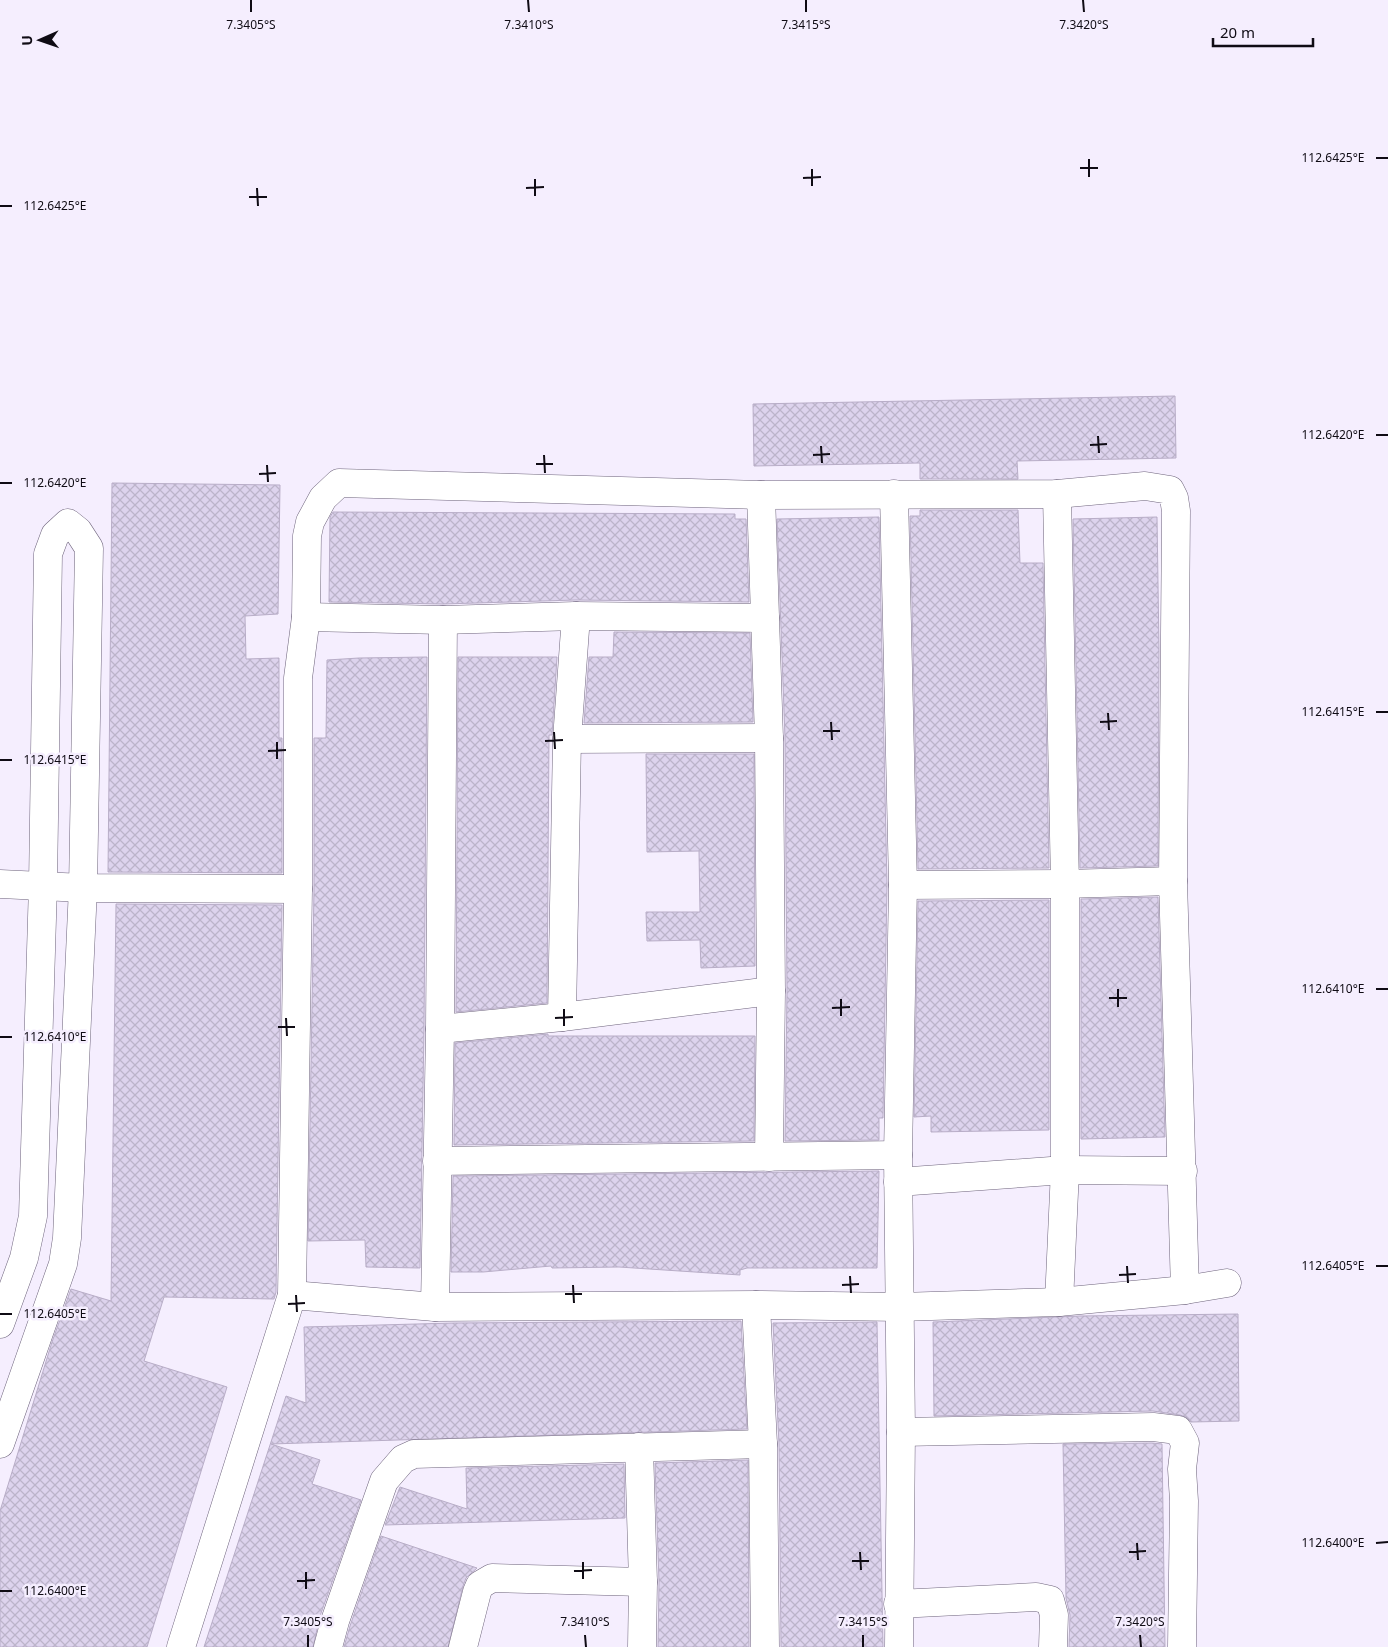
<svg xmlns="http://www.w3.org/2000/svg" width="1388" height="1647" font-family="'Noto Sans',sans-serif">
<defs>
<pattern id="building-cross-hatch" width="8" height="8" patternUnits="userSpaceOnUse" patternTransform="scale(1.25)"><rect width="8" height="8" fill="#ddd3ed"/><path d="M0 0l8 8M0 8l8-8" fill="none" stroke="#bcb4ca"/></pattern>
</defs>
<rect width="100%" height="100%" fill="#f5eefe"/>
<g fill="url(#building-cross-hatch)" stroke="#b8adc7">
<polygon points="1175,396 1176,458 1017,461 1018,479 920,479 920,463 754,466 753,404"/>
<polygon points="112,483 280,485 278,614 245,616 246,659 279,658 279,738 282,738 282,873 108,872"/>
<polygon points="920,510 1018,510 1020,563 1043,563 1049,868 918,869 910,516 920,516"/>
<polygon points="333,512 735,514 735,519 746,519 749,602 576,600 443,604 329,602 330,517"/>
<polygon points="879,517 887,885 883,1118 879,1118 879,1140 785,1141 787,991 785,738 777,519"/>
<polygon points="1157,517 1159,650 1158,866 1080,868 1073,519"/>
<polygon points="614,632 750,633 753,722 584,723 589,657 613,657"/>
<polygon points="427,657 424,1029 420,1268 366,1267 365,1240 308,1241 314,889 314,738 326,738 327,660 359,658"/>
<polygon points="458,657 557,657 552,735 549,735 547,1003 456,1012"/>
<polygon points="646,754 754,754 755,966 701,968 700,940 647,941 646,912 700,912 699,851 647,852"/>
<polygon points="1158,897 1165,1137 1081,1139 1081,899"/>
<polygon points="1049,900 1049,1130 931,1132 931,1116 914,1117 918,901"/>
<polygon points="116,904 282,905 276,1292 274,1299 164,1297 144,1361 227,1387 147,1647 0,1647 0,1511 52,1342 71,1289 111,1301"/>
<polygon points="548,1034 548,1036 755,1036 754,1141 454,1145 455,1043"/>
<polygon points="879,1171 877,1268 747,1268 740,1270 740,1275 619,1267 552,1268 551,1266 483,1272 451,1272 453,1176"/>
<polygon points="1238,1314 1239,1421 1191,1422 1186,1417 1180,1415 1153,1411 934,1416 933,1322 1080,1316"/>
<polygon points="741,1321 747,1429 271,1444 320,1460 312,1484 361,1500 352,1526 350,1526 352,1526 320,1616 313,1647 204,1647 286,1396 306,1403 304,1327 454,1323"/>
<polygon points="877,1322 883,1647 781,1647 779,1444 773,1323"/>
<polygon points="1152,1443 1162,1444 1165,1647 1069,1647 1070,1615 1066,1598 1063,1444"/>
<polygon points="748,1460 749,1647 658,1647 659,1582 655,1463"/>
<polygon points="624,1464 625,1518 385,1525 400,1487 467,1509 466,1468"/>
<polygon points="381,1536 477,1568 466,1578 463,1586 448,1647 344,1647 350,1626"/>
</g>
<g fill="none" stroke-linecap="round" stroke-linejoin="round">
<defs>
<g id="minor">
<polyline points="894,494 903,885 898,1155 901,1432 899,1647"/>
<polyline points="1057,494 1065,884 1065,1170 1059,1302"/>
<polyline points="761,495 769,738 771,991 769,1157"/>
<polyline points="306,617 443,620 576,616 765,618"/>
<polyline points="567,739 769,738"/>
<polyline points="0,884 83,888 298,889"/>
<polyline points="903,885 1065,884 1173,881"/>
<polyline points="562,1017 567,739 576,616"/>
<polyline points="440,1029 562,1017 771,991"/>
<polyline points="437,1161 898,1155"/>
<polyline points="898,1182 1065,1170 1183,1171"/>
<polyline points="292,1295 435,1307 756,1305 900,1307 1059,1302 1185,1290 1227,1283"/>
<polyline points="756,1305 763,1444 765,1647"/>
<polyline points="435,1307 440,1029 443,620"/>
<polyline points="0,1324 24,1258 33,1216 43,885 48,554 55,535 68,523 78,531 89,548 83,888 67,1238 63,1264 0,1444"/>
<polyline points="901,1432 1153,1427 1178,1430 1185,1443 1182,1469 1184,1501 1182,1647"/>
<polyline points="639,1447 643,1582 642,1647"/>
<polyline points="898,1604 1036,1597 1050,1600 1054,1615 1053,1647"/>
<polyline points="181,1647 292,1295 298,889 298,678 306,617 307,536 310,522 323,498 339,483 761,495 1057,494 1145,486 1170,490 1174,498 1176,511 1173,881 1185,1290"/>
<polyline points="328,1647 335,1621 384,1481 403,1459 414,1454 763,1444"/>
<polyline points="463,1647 477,1592 480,1585 492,1578 643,1582"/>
</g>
</defs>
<use href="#minor" stroke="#6e647c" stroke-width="29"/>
<use href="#minor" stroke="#fff" stroke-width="28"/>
</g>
<path fill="none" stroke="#0f0b14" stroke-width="2" d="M251,0V12M528,0L529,12M806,0V12M1083,0L1084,12M1376,158H1388M1089,159V177M1080,168H1098M812,169V186M803,178L821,177M535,179V196M257,188L258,206M526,188L544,187M249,197H267M0,206H12M1376,435H1388M1098,436L1099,453M1090,445L1107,444M821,446L822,463M544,455L545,473M813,455L830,454M536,464H553M267,465L268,482M259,474L276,473M0,483H12M1376,712H1388M1108,713L1109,730M831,722L832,740M1100,722L1117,721M823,731H840M554,732L555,749M545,741L563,740M277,742V759M268,751L286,750M0,760H12M1118,989V1007M1376,989H1388M1109,998H1127M841,999V1016M832,1008L850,1007M564,1009V1026M286,1018L287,1036M555,1018L573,1017M278,1027H295M0,1037H12M1127,1266L1128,1283M1376,1266H1388M1119,1275L1136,1274M850,1276L851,1293M573,1285L574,1303M842,1285L859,1284M565,1294H582M296,1295L297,1312M288,1304L305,1303M0,1314H12M1137,1543L1138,1560M1376,1543L1388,1542M860,1552L861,1570M1129,1552L1146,1551M852,1561H869M583,1562V1579M574,1571L592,1570M306,1572V1589M297,1581L315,1580M0,1591H12M308,1635V1647M585,1635L586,1647M863,1635V1647M1140,1635L1141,1647"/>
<g font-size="12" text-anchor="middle" fill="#0f0b14" stroke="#f5eefe" stroke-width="5" stroke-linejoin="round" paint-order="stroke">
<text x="251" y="29">7.3405°S</text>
<text x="529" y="29">7.3410°S</text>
<text x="806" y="29">7.3415°S</text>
<text x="1084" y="29">7.3420°S</text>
<text x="1333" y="162">112.6425°E</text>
<text x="55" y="210">112.6425°E</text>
<text x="1333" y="439">112.6420°E</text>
<text x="55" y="487">112.6420°E</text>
<text x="1333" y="716">112.6415°E</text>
<text x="55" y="764">112.6415°E</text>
<text x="1333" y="993">112.6410°E</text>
<text x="55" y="1041">112.6410°E</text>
<text x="1333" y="1270">112.6405°E</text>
<text x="55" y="1318">112.6405°E</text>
<text x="1333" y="1547">112.6400°E</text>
<text x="55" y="1595">112.6400°E</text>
<text x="308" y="1626">7.3405°S</text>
<text x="585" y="1626">7.3410°S</text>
<text x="863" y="1626">7.3415°S</text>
<text x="1140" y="1626">7.3420°S</text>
</g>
<g transform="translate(40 40) rotate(268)" stroke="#f5eefe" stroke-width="4" paint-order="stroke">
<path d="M0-4L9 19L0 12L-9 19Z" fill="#0f0b14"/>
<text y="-8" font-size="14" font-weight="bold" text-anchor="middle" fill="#0f0b14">U</text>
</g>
<path d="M1213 38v8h100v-8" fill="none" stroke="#0f0b14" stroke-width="2.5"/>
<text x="1220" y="38" font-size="15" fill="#0f0b14" stroke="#f5eefe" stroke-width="4" paint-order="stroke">20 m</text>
</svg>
